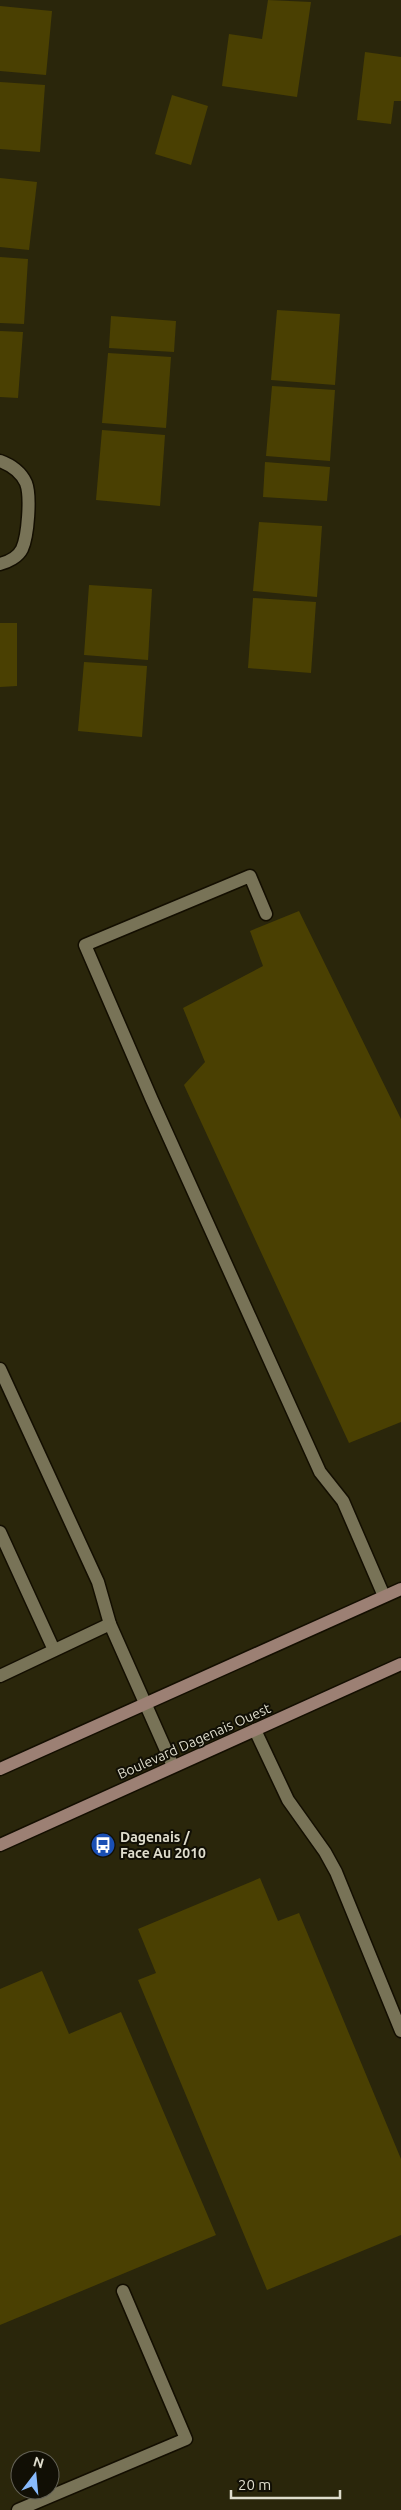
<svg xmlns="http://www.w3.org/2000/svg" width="401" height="2510" font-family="Ubuntu,sans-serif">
<rect width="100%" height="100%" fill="#2a260b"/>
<g fill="#4a4002">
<polygon points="268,0 311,2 297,97 222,86 229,34 262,39"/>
<polygon points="0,6 52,11 46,75 0,71"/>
<polygon points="365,52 401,57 401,101 394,101 391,124 357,120"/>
<polygon points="0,82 45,85 40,152 0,149"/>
<polygon points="172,95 208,106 191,165 155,154"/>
<polygon points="0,178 37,182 29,250 0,247"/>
<polygon points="0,257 28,259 24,324 0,323"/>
<polygon points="277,310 340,314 335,385 271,380"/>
<polygon points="111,316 176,321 174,352 109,348"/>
<polygon points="0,331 23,332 18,398 0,397"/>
<polygon points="108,353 171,357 166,428 102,423"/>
<polygon points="272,386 335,390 330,461 266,456"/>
<polygon points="102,430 165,435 160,506 96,500"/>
<polygon points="265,462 330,467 327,501 263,497"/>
<polygon points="259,522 322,526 317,597 253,591"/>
<polygon points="89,585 152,589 148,660 84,655"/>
<polygon points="253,598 316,602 311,673 248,668"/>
<polygon points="0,623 17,623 17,686 0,687"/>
<polygon points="84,662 147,666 142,737 78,731"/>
<polygon points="299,911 401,1119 401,1422 349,1443 184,1085 205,1062 183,1008 263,966 250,931"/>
<polygon points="260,1878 278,1921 299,1913 401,2159 401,2235 267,2290 138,1980 156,1973 138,1929"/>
<polygon points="42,1971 69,2034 121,2012 216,2235 0,2325 0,1989"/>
</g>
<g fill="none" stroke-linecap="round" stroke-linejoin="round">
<defs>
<g id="service">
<polyline points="266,914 250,876 85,945 152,1100 320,1472 343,1501 384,1596"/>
<polyline points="0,1369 98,1582 110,1624"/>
<polyline points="0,1532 54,1650"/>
<polyline points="0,1676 110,1624 173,1766"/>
<polyline points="255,1730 288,1800 325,1852 336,1872 401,2031"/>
<polyline points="18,2510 186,2439 123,2291"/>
</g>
<path id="minor" d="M0,461C11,465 21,472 26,483C31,496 28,536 22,549C18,557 8,562 0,564"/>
<g id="secondary">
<polyline points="0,1769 401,1589"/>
<polyline points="0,1845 401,1664"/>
</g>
</defs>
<use href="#service" stroke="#130e00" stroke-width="15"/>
<use href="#minor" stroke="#130e00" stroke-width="15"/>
<use href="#secondary" stroke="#130e00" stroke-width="15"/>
<use href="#service" stroke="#787357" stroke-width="12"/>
<use href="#minor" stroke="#787357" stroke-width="12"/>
<use href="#secondary" stroke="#9c8074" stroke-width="12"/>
</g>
<defs>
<symbol id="bus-disc" viewBox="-11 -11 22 22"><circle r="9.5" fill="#1a4fb4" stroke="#110f05"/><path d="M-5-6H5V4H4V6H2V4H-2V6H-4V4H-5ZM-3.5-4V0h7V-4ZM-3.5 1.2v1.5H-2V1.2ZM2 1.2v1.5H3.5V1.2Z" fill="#fff"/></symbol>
</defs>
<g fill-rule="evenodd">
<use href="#bus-disc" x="89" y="1831" width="28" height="28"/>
</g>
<g text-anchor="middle" stroke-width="4" stroke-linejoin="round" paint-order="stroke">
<g font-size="14" fill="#dfddcd" stroke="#110f05">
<text transform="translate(194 1741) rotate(-24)" y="5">Boulevard Dagenais Ouest</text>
</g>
<g font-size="14" font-weight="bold" fill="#dfddcd" stroke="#110f05" text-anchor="start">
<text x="120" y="1842">Dagenais /<tspan x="120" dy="16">Face Au 2010</tspan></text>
</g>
</g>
<g transform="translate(35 2475) rotate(16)"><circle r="24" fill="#110f05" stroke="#636155"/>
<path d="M0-4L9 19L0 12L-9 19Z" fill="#88bafc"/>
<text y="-8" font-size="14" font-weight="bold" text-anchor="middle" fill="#dfddcd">N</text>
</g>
<path d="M231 2490v8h109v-8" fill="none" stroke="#dfddcd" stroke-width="2.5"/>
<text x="238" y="2490" font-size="15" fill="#dfddcd" stroke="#110f05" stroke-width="4" paint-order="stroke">20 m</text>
</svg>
